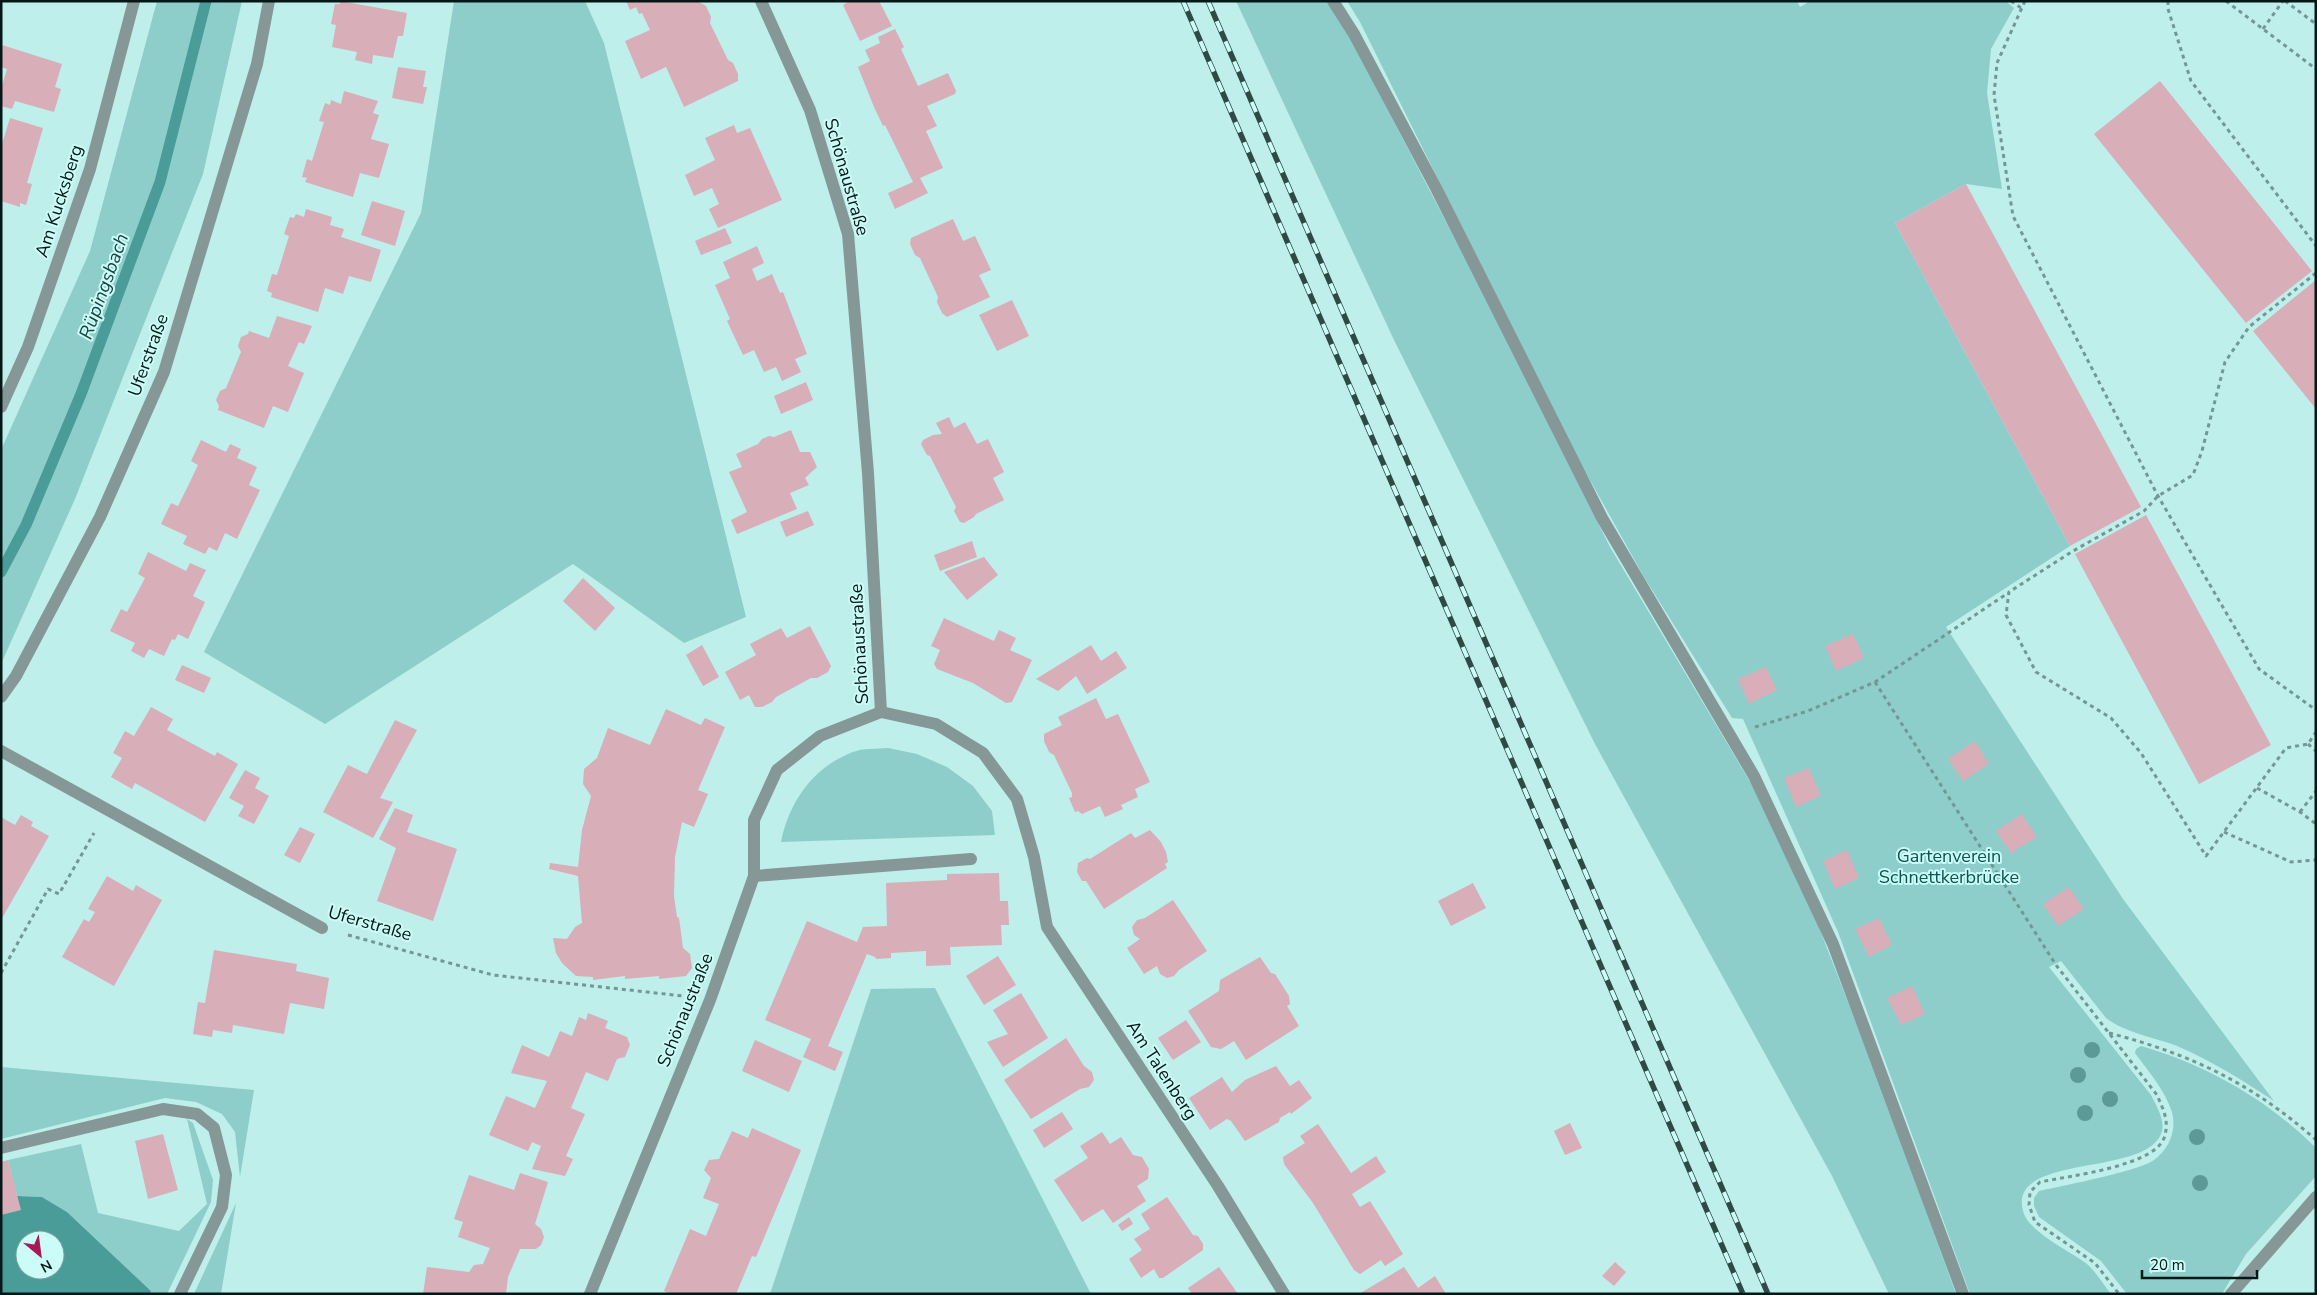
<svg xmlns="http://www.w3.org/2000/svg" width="2317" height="1295" font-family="'Nunito Sans',sans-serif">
<rect width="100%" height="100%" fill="#beefeb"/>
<g fill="#8dceca">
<polygon points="157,1 242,1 203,174 75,499 1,664 1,450 90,251"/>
<polygon points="454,1 585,1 604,43 746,617 684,643 573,564 325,724 204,652 421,213"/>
<polygon points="1236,1 1328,1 1347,32 1478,283 1610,547 1752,785 1818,925 1880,1084 1956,1294 1889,1294 1832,1176 1595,744 1394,340"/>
<path d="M1347,1H1797L1800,7L1810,1H2006L2014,8L1991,49L1987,93L2002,189L1966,184L1895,223L2070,546L1946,627L2123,899L2274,1101C2242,1080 2212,1061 2177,1046C2153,1037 2126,1033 2106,1018L2061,961L2049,967L2151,1095C2156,1105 2165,1120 2162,1131C2150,1178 2007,1152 2023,1211C2028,1232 2070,1251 2087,1264C2096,1272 2103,1284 2111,1294H1970L1838,932L1743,719L1732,718L1644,577L1566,437L1360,22Z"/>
<path d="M888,748L917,754L947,767L973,786L992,811L995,835L781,842C789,802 813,767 853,752C863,748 877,749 888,748Z"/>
<polygon points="935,988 1091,1294 770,1294 871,989"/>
<path d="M2141,1046C2207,1065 2268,1100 2316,1148V1176L2246,1254L2222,1294H2127L2101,1261L2039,1217L2034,1206V1198L2039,1191C2062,1186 2139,1171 2154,1160C2169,1149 2177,1130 2172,1112C2165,1090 2148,1071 2135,1053L2136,1049Z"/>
<polygon points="1,1067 254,1090 240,1177 235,1132 222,1114 196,1102 165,1098 1,1139"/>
<polygon points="187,1119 193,1123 213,1180 211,1202 167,1294 150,1294 151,1291 67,1212 42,1197 17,1196 8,1160 81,1144 98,1213 179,1231 207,1204"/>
<polygon points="236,1203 221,1294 194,1294"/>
</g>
<path fill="#499c97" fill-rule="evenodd" d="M17,1196L42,1197L67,1212L151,1291L150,1294H1V1215ZM25,1240H55V1270H25Z"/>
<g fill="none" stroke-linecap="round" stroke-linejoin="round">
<polyline stroke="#499c97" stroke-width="11" points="1,572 26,525 81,394 160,182 206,1"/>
</g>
<g fill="#d8aeb8">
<polygon points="340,1 407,13 403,36 398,36 393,58 373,55 372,64 355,60 357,52 332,47 336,25 331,24 335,4 340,4"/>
<polygon points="626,1 697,1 706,6 711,17 710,23 728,60 733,63 738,74 738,81 684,107 666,67 641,79 625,41 650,30 642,13 639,14 636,7 630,10"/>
<polygon points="850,1 879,1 892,26 860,41 843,5"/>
<polygon points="895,29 904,47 901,49 918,86 948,73 956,91 955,94 927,106 937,126 926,131 943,168 920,178 928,193 895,209 888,193 913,182 885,125 883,126 874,107 858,67 870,61 865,50 880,43 878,37"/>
<polygon points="2,45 62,64 55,87 61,89 54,112 15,101 12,109 1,106 1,89 7,69 1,67"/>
<polygon points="398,67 426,71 423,87 427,87 423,104 392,98"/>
<polygon points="2160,81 2312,271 2246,323 2094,134"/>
<polygon points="344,91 378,101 373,113 379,115 371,139 389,144 379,178 360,173 353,197 305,182 307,178 302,177 307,159 312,161 324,122 319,121 325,103 330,105 331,100 341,104"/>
<polygon points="10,118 43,128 27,183 32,184 26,205 20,203 20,207 1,201 1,147"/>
<polygon points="734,125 737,133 750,128 782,200 718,228 709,209 719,204 712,188 694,196 685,175 715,160 705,138"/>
<polygon points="1966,184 2141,507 2070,546 1895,223"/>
<polygon points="372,201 405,211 395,246 361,235"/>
<polygon points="306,209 332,217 330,225 344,229 341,237 381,250 371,282 349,276 343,294 325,288 318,312 271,297 272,293 267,291 272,274 277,275 289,236 284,234 290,217 294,218 296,214 304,217"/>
<polygon points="953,219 963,241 975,236 991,270 979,275 990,297 947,317 942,313 937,302 938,297 920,258 915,255 910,244 911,238"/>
<polygon points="725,228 732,243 701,255 695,241"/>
<polygon points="757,246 764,263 752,269 757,281 772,274 780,293 783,292 807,354 795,359 801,372 782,381 776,367 764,372 754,350 743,355 727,321 730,319 715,285 730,278 723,262"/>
<polygon points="2316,280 2316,409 2253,331"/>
<polygon points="1012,300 1029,336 997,351 979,315"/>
<polygon points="277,316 312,326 304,344 299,342 288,366 304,373 288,412 273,406 264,428 218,410 219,406 216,400 220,391 226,388 241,352 238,346 241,337 248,334 249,331 269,338"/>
<polygon points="806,382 813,400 781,414 774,396"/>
<polygon points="949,417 954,428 965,422 977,444 988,439 1004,472 993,478 1004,500 976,514 974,517 964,523 960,522 954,511 956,507 930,456 927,455 921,444 923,440 933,435 942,434 936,423"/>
<polygon points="791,430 800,452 810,452 817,467 805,478 809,485 790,493 797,509 737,534 731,520 747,512 729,472 742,467 736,454 758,444 762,439 769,436 774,437"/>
<polygon points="201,440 226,452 230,444 241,449 237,458 257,467 249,485 260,490 237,539 225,533 217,551 209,547 205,554 183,544 187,536 161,524 171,503 178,506 188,486 198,465 191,461"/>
<polygon points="808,511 814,525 786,537 780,522"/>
<polygon points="2146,515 2271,745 2199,784 2075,554"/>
<polygon points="972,541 977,557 940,571 934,555"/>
<polygon points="148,552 186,571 190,563 206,570 193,596 205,602 188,639 178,634 175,640 172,639 164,656 149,649 144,658 131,651 135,643 110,631 121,609 127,612 145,578 138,574"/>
<polygon points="984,557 998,575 967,600 944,572"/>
<polygon points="583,578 615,608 595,631 563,601"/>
<polygon points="944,618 994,641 999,630 1016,638 1010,650 1032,660 1012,702 1006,703 973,683 937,669 934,664 940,650 931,646"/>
<polygon points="810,626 831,666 828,672 817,678 811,678 776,697 772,702 762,707 755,707 749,695 740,700 725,672 756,655 750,644 781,628 787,638"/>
<polygon points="1853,634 1864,658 1836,671 1825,646"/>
<polygon points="702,645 719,677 703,686 686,655"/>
<polygon points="1091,645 1101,661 1116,651 1127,668 1087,694 1076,676 1058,691 1036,679"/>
<polygon points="182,665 211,678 204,693 175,680"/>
<polygon points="1766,667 1777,690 1749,704 1738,679"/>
<polygon points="1096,698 1106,719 1118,714 1150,782 1135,789 1138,797 1121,805 1123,809 1105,817 1100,806 1082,814 1078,811 1075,812 1069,798 1072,797 1072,793 1054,755 1049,752 1044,741 1044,734 1062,725 1058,717"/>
<polygon points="151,707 173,719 167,730 215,756 217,752 238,764 205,822 135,783 132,789 111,777 122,758 113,753 125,731 134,736"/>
<polygon points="666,709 701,725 705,718 725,727 698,790 708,794 694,827 682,822 675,857 674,896 677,917 679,918 683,948 690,954 692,968 686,976 659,979 659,976 625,979 625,976 593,980 593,977 576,976 562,963 556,953 553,938 567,939 575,927 582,923 578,876 549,869 550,863 578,867 582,830 591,796 583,784 584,769 597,758 608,728 650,745"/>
<polygon points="395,720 417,730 380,798 393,802 373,838 323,812 348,765 367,774"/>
<polygon points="1975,741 1989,764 1963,781 1948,759"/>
<polygon points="1809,768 1821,796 1796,807 1784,778"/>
<polygon points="245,770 260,778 255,788 269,796 254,824 238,816 244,806 229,798"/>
<polygon points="395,808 413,815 407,832 457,849 433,921 377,901 396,848 379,839"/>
<polygon points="2022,814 2037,837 2011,853 1996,831"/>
<polygon points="21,815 33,822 31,826 49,836 1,920 1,817 15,825"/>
<polygon points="300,827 315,834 300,863 284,855"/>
<polygon points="1150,830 1161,842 1166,852 1168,862 1165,864 1167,868 1104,909 1086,881 1082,881 1077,872 1078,863 1087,858 1090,859 1131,833 1135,838"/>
<polygon points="1847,850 1859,878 1835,889 1823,861"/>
<polygon points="999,873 1000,901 1008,901 1009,925 1001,925 1002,945 950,947 951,965 926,966 926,951 891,953 891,958 876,959 875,957 867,954 828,1046 843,1052 835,1071 803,1057 811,1039 765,1020 807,921 857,942 863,927 887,926 886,883 947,880 947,874"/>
<polygon points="107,876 133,891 136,885 162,900 114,986 62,957 84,919 89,922 95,912 88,909"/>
<polygon points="1473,883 1486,908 1451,926 1438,901"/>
<polygon points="2069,887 2084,909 2058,926 2043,904"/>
<polygon points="1173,900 1207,951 1179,970 1174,976 1167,978 1160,974 1157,966 1144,974 1127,948 1140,939 1134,935 1132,927 1137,920 1145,918"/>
<polygon points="1879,918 1892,945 1869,957 1855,929"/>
<polygon points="214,950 297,964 296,971 329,978 324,1009 290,1003 284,1034 233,1025 232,1033 213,1030 212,1037 193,1034 198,1002 205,1003"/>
<polygon points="998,956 1016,985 984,1005 966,976"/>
<polygon points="1260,957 1271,973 1275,974 1289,996 1290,1004 1287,1006 1299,1026 1246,1060 1234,1041 1221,1049 1211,1047 1188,1011 1219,991 1220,980"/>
<polygon points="1912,986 1925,1014 1901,1025 1887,998"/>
<polygon points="1021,993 1048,1038 1003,1067 987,1042 1008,1034 993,1010"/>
<polygon points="588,1013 608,1021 605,1028 627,1037 630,1045 625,1057 617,1059 608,1081 586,1072 571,1108 585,1114 566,1156 573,1159 565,1176 532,1169 541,1146 532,1142 528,1151 489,1135 506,1096 535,1108 547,1081 511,1073 522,1045 549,1057 560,1031 572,1036 579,1017 586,1020"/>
<polygon points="1186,1020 1201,1042 1173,1060 1158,1038"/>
<polygon points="1066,1038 1084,1066 1092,1072 1094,1080 1089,1087 1080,1089 1031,1119 1004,1080"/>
<polygon points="755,1040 802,1061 789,1092 742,1071"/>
<polygon points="1276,1066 1290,1086 1299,1080 1312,1098 1291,1114 1290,1112 1280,1118 1279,1122 1245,1141 1231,1121 1227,1119 1210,1130 1189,1098 1222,1077 1232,1092 1245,1080"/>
<polygon points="1062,1112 1073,1129 1044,1148 1033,1130"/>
<polygon points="1570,1123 1582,1148 1565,1155 1554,1131"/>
<polygon points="1318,1124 1351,1173 1376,1156 1386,1172 1352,1194 1360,1207 1370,1201 1403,1254 1385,1266 1381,1260 1360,1274 1354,1270 1313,1203 1284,1164 1283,1157 1305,1143 1300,1136"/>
<polygon points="752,1128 801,1150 756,1257 752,1256 736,1294 671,1294 664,1291 690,1229 706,1236 719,1204 703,1198 711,1178 704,1170 709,1160 719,1159 732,1131 748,1138"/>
<polygon points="1102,1132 1110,1144 1121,1137 1133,1155 1142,1157 1149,1169 1148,1179 1137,1186 1146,1201 1113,1223 1103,1209 1082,1222 1054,1180 1088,1158 1080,1146"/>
<polygon points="163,1134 178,1190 148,1199 135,1141"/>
<polygon points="8,1160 21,1210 1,1215 1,1162"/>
<polygon points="520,1173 548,1182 535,1224 541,1229 544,1237 541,1245 536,1249 520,1249 508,1277 506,1294 423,1294 427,1267 469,1272 474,1265 483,1264 490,1248 458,1237 463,1222 454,1219 469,1175 514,1190"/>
<polygon points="1167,1197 1193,1235 1198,1236 1203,1244 1203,1250 1163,1278 1159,1278 1154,1269 1141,1278 1129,1259 1142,1250 1134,1239 1150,1229 1141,1214"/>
<polygon points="1129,1217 1133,1224 1122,1231 1118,1225"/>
<polygon points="1615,1262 1626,1272 1614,1286 1602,1276"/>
<polygon points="1219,1267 1238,1294 1192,1294 1188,1288"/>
<polygon points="1404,1267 1418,1288 1435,1276 1446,1294 1359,1294"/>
</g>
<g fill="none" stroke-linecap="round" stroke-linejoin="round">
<g stroke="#739794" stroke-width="3" stroke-dasharray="4 4" stroke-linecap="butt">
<polyline points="2011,1 2021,8"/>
<polyline points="2025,1 1997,63 1994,95 2013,216 2158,496 2259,669 2316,710"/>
<polyline points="2168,1 2168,9 2191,81 2316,246"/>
<polyline points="2226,1 2316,69"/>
<polyline points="2285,1 2316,24"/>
<polyline points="2263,29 2283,1"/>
<polyline points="2316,273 2249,327 2225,362 2202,451 2193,475 2158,496 2144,511 2073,551 2009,592 2006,615 2036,672 2111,718 2141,753 2206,856 2286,748 2308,744 2316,732"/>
<path d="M1875,682L2056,965L2157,1095C2163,1109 2169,1120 2165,1135C2159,1166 2068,1176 2040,1182L2030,1192L2029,1205L2035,1222L2095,1263L2119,1294"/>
<polyline points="1755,727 1808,711 1875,682 2008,593"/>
<polyline points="2308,744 2316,751"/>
<polyline points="2257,788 2300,812 2316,824"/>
<polyline points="2300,812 2316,791"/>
<polyline points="2224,832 2291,862 2316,860"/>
<polyline points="348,935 493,975 683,996"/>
<polyline points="1,973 48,889 59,894 94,833"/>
<path d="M2109,1033C2190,1054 2252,1083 2316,1140"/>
</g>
<g stroke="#859897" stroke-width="12">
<polyline points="761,1 810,110 848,234 868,473 881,712"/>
<polyline points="1333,1 1354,34 1436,188 1602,518 1754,776 1833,944 1963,1294"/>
<polyline points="1,407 28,347 90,169 134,1"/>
<polyline points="1,697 16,676 100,517 164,372 257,64 269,1"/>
<polyline points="881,712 936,724 983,753 1017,799 1034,857 1047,927 1218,1186 1284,1294"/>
<polyline points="1,751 322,928"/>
<polyline points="754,876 971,859"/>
<polyline points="1,1148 163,1109 197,1114 214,1128 226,1175 222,1207 180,1294"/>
<polyline points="590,1294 710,1000 754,876 754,820 777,770 820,736 881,712"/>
<polyline points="2231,1294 2316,1197"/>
</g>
<defs>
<g id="rail">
<polyline points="1183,1 1743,1294"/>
<polyline points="1208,1 1768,1294"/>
</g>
</defs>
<use href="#rail" stroke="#2f4947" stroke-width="5.5"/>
<use href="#rail" stroke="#cbfcf8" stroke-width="4" stroke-dasharray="11" stroke-linecap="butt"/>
</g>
<g fill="#5b9a96">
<circle cx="2092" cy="1050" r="8"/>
<circle cx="2078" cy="1075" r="8"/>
<circle cx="2110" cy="1099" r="8"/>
<circle cx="2085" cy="1113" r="8"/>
<circle cx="2197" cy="1137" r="8"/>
<circle cx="2200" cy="1183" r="8"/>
</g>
<g text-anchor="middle" stroke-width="4" stroke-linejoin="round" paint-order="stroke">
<g font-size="18" fill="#051716" stroke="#cbfcf8">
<text transform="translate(847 177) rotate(74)" y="6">Schönaustraße</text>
<text transform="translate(59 201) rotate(-72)" y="6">Am Kucksberg</text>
<text transform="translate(148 355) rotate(-70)" y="6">Uferstraße</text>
<text transform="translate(859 644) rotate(-93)" y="6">Schönaustraße</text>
<text transform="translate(370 923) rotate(16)" y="6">Uferstraße</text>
<text transform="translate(685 1010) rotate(-68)" y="6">Schönaustraße</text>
<text transform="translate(1162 1070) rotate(57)" y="6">Am Talenberg</text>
</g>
<g font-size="18" fill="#0a5451" stroke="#cbfcf8">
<text x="1949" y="862">Gartenverein<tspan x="1949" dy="21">Schnettkerbrücke</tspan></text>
</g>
<g font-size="19" font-style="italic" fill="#1b4240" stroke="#cbfcf8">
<text transform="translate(103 286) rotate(-70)" y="7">Rüpingsbach</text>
</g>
</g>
<rect width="2317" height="1295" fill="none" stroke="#051716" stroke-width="5"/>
<g transform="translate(40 1255) rotate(151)"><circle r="24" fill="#cbfcf8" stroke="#7ca09e"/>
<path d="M0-4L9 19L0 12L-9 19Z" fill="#a91955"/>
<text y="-8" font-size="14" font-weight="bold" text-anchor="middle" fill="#051716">N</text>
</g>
<path d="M2142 1270v8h115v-8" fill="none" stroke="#051716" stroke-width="2.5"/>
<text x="2150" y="1270" font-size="15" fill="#051716" stroke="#cbfcf8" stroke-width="4" paint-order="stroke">20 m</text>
</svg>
